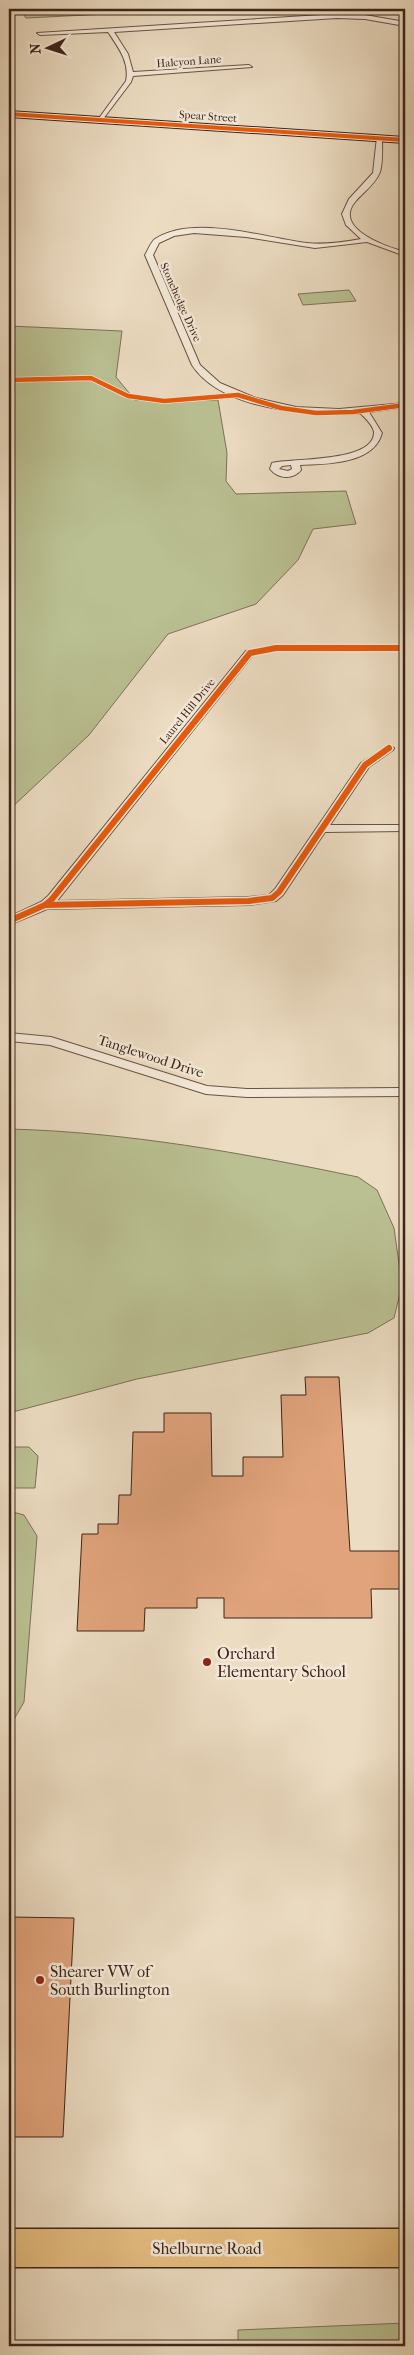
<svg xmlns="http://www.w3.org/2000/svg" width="414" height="2355" font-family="'IM FELL French Canon',serif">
<rect width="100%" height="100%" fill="#ecdcc2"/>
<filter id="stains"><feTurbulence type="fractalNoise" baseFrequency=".004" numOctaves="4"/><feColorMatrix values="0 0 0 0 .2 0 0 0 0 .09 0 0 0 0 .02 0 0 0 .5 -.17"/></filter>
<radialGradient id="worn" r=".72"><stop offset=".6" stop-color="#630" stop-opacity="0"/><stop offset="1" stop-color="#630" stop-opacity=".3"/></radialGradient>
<g fill="#bac092" stroke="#7c7256">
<polygon points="20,9 45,10 208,9 26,18"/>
<polygon points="349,290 356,301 303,305 298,294"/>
<polygon points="9,326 122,331 116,377 135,400 218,400 227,453 226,481 236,494 346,491 356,524 313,529 298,560 256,604 168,634 89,735 9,810"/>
<path d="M9,1129C126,1132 243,1153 358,1177L377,1190L394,1228L402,1285L394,1318L368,1333L137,1379L9,1413Z"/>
<polygon points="9,1447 29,1447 38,1456 35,1488 9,1488"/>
<polygon points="9,1511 24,1515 37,1536 24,1702 9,1728"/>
<polygon points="405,2323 405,2346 238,2346 238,2330"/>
</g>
<g fill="#e0a37b" stroke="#3d2419">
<polygon points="305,1377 339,1377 350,1551 405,1551 405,1589 371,1589 372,1618 224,1618 224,1598 197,1598 197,1608 145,1608 144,1631 77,1631 82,1534 98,1534 98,1524 118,1524 119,1495 131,1495 133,1432 164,1432 164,1413 211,1413 212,1476 243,1476 243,1457 283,1457 281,1395 306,1395"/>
<polygon points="9,1917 74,1918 63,2137 9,2137"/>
</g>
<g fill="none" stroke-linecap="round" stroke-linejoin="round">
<defs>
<g id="street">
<path d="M337,14L365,15L405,22V26L365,19L337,18L114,32L128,54L133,72L249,65L252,67L133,76L131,82L100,123L97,121L126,81C130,62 118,47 108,32L40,35L37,33Z"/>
<path d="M377,137L382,138C382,149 383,162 380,172C375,185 363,192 355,202C333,229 387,247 405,252V256L367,242L315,248L246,237L194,233L174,236L159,243L153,255L200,365L220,383L256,398L296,407L339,409L405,403V407L369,412L382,433C374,464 327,464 300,465L301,470C293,480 278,479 270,469L272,463C291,458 375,463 374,432C373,425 365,418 360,413C311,416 222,411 192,365L145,255C148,250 151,242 155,239C194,214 265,238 307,243C325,245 344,242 361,239L346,225L342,214L349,199L373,173ZM291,465L292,469L288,471L279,469L282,466Z"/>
<polygon points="276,645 405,645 405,651 276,651 253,655 57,901 249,897 269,895 275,889 361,763 389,745 394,748 393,750 369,767 330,825 405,825 405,831 325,832 283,895 276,901 249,905 47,909 9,925 9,917 41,902 48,896 246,651"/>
<polygon points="9,1033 51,1037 207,1086 247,1089 405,1088 405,1096 247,1097 206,1094 50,1045 9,1041"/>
</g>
<polygon id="secondary" points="9,111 405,137 405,143 9,117"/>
<rect id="highway" x="9" y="2229" width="396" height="38"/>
</defs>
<use href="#street" stroke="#695243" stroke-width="2"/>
<use href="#secondary" stroke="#3d2419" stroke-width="2"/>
<use href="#highway" stroke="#3d2419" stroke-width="3"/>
<use href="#street" fill="#f3e8d7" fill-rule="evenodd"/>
<use href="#secondary" fill="#f3e8d7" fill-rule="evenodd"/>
<use href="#highway" fill="#e6be81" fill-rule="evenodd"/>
<defs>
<polyline id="cycleway-far2" points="9,114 405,140"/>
<polyline id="cycleway-far1" points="9,380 91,378 128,396 164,401 238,395 281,408 316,413 353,412 405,405"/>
<g id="cycleway">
<polyline points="45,905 249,901 272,898 279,892 365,765 389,748"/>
<polyline points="9,921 45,905 52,899 250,653 276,648 405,648"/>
</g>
</defs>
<use href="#cycleway-far2" stroke="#f3e8d7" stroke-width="5"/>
<use href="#cycleway-far1" stroke="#f3e8d7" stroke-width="6"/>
<use href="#cycleway" stroke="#f3e8d7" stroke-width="9"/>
<use href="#cycleway-far2" stroke="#e8590c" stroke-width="4"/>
<use href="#cycleway-far1" stroke="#e8590c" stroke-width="4.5"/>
<use href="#cycleway" stroke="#e8590c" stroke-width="6"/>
</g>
<g fill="#8f2418" stroke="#f3e8d7" stroke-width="2">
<circle cx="207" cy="1662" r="5"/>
<circle cx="40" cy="1980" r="5"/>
</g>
<g text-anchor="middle" stroke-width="5" stroke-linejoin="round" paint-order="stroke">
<g font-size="11" fill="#3d2419" stroke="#f3e8d7">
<text transform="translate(189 61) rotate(-4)" y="4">Halcyon Lane</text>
<text transform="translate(208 116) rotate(4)" y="4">Spear Street</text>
<text transform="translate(181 302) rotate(66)" y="4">Stonehedge Drive</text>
<text transform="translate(187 711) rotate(-51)" y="4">Laurel Hill Drive</text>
</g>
<g font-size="14" fill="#3d2419" stroke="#f3e8d7">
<text transform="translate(151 1056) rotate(18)" y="5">Tanglewood Drive</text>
</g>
<g font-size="16" fill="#3d2419" stroke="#f3e8d7" text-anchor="start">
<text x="217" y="1659">Orchard<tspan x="217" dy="18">Elementary School</tspan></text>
<text x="50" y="1977">Shearer VW of<tspan x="50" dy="18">South Burlington</tspan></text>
</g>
<g font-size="16" fill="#3d2419" stroke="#f3e8d7">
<text x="207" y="2254">Shelburne Road</text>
</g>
</g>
<rect width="414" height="2355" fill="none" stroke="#ecdcc2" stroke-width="30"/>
<rect x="10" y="10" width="394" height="2335" fill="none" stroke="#3d2419" stroke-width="2.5"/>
<rect x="15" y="15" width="384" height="2325" fill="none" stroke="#3d2419"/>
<g transform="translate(48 48) rotate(266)" stroke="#f3e8d7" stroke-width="4" paint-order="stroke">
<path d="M0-4L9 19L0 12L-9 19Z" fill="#3d2419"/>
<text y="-8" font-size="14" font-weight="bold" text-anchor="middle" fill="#3d2419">N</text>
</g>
<rect width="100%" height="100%" filter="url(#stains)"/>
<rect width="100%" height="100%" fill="url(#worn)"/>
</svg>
